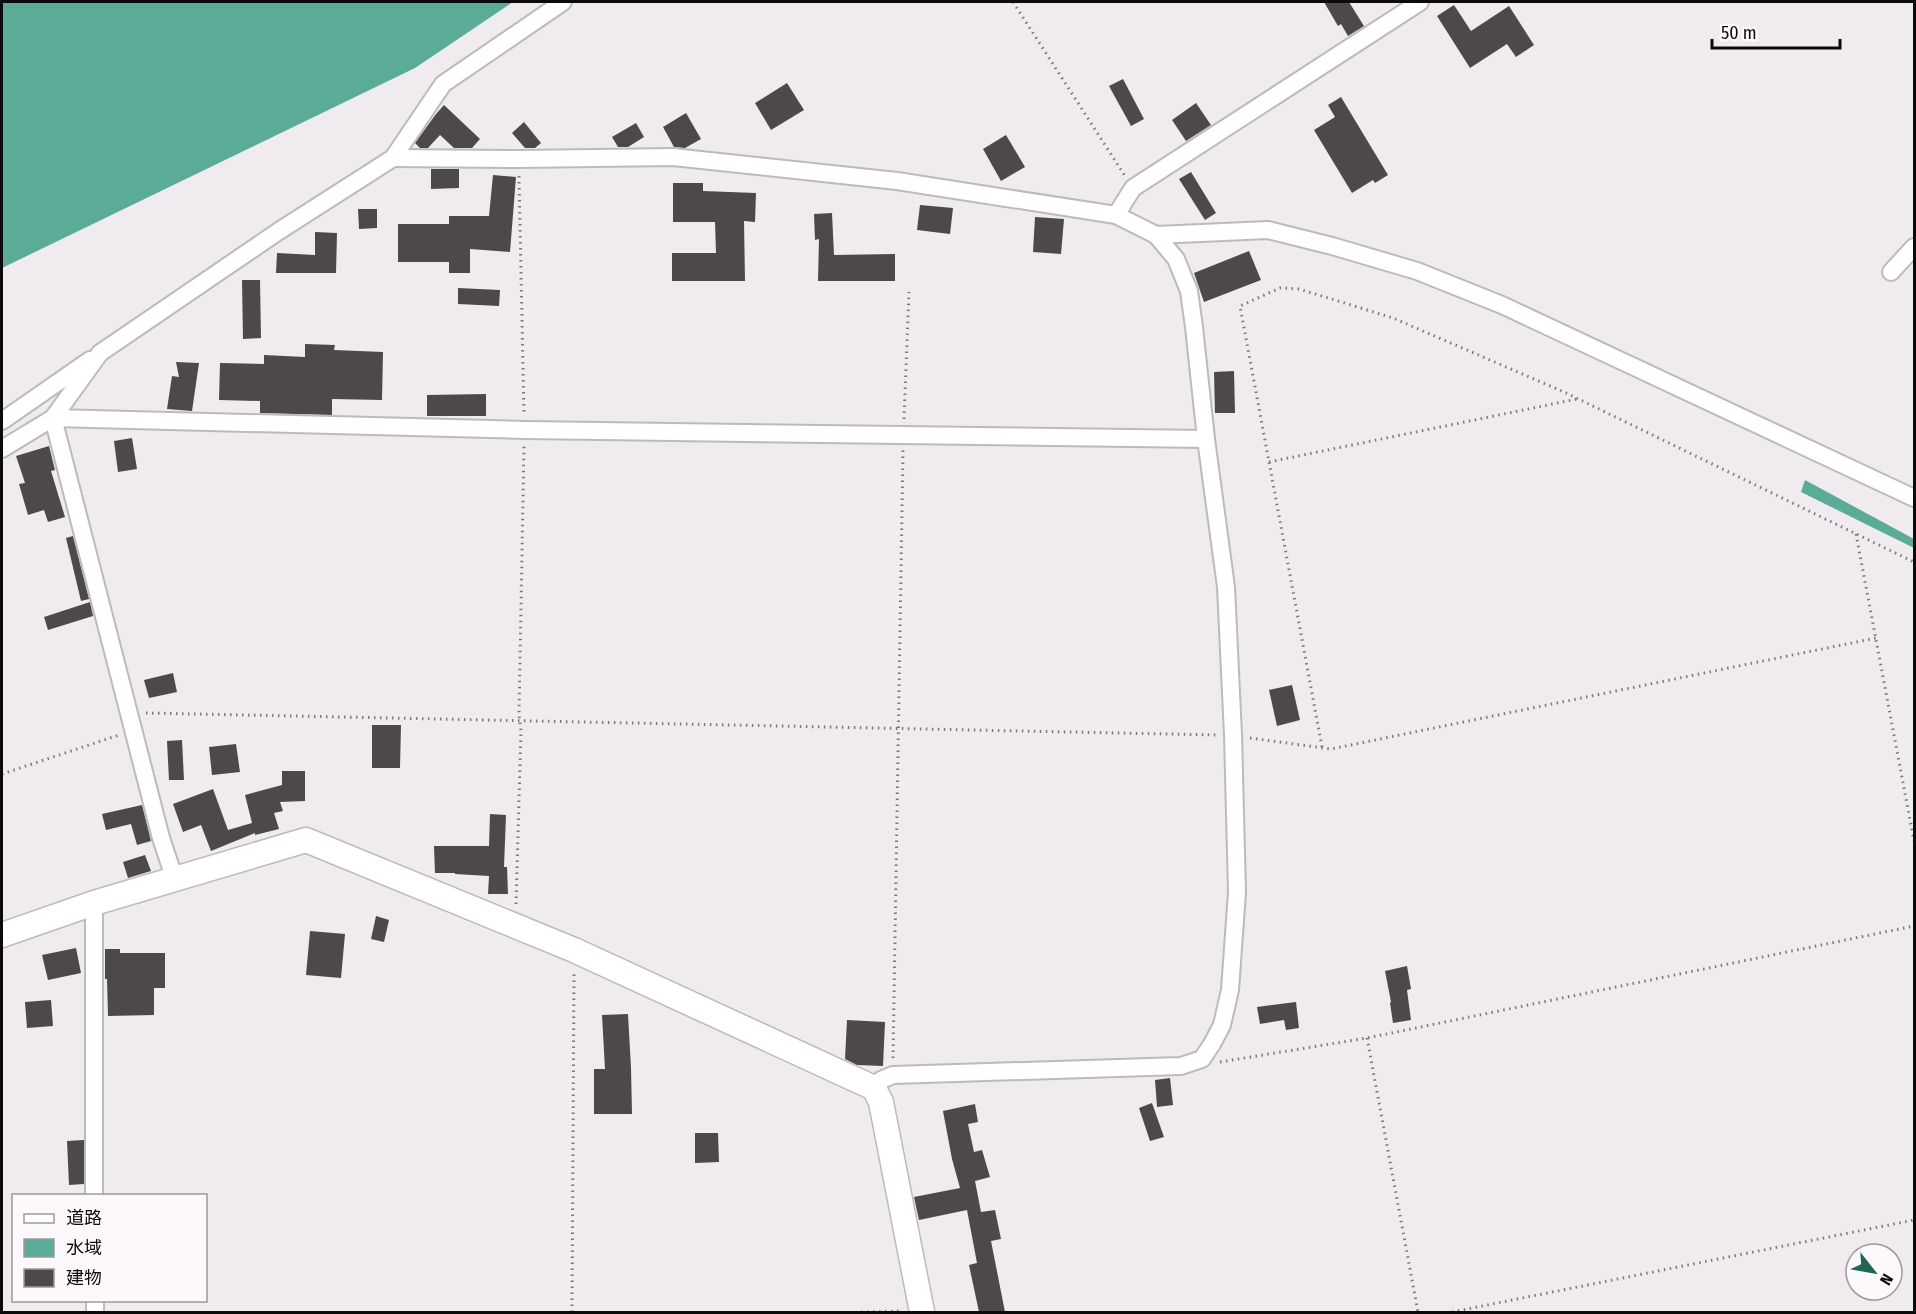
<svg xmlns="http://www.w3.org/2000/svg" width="1916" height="1314" font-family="'Fira Sans Condensed','Noto Sans JP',sans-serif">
<rect width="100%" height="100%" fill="#efebee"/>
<g fill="#5aac98">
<polygon points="2,2 513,2 415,68 2,268"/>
<polygon points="1805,480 1914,539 1914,548 1801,492"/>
</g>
<g fill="#4c484b">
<polygon points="1324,2 1349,2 1364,26 1348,36 1341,24 1338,26"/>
<polygon points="1454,5 1471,31 1509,6 1534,45 1516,57 1507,44 1470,68 1437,16"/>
<polygon points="1123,79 1144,119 1131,126 1109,86"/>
<polygon points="787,83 804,110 771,130 755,103"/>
<polygon points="1341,97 1388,175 1375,183 1373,180 1352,193 1314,130 1335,117 1328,105"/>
<polygon points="1196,103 1211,125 1186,141 1172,120"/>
<polygon points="444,105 480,139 472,148 454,148 440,135 428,148 420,148 415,143 436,114"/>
<polygon points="686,113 701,139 685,148 674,147 663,127"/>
<polygon points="524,122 541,143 535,148 525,148 512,133"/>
<polygon points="636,123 644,137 628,147 618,147 612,137"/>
<polygon points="1006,135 1025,167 1001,181 983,149"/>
<polygon points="431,169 459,169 459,188 431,189"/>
<polygon points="1191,172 1216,213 1205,220 1179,179"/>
<polygon points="493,175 516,177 510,252 470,249 470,273 449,273 449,262 398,262 398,224 449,224 449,216 489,216"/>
<polygon points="673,183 703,183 703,191 756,193 755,222 744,221 745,281 672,281 672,253 716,253 715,222 673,222"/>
<polygon points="920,205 953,208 950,234 917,230"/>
<polygon points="358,209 377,209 377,228 359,229"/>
<polygon points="832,213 834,255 895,254 895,281 818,281 819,239 815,240 814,214"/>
<polygon points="1035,217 1064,219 1061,254 1033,252"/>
<polygon points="315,232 337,233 336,273 276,273 277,253 315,255"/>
<polygon points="1249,251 1261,280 1204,302 1194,273"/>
<polygon points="242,280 260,280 261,338 243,339"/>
<polygon points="458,288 500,290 499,306 458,304"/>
<polygon points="305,344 335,345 334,350 383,352 382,400 332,399 332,415 260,413 260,401 219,400 220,363 264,364 264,355 305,357"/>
<polygon points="176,362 199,363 192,411 167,409 172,376 179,377"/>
<polygon points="1234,371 1235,413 1215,413 1214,372"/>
<polygon points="486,394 486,416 427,416 427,395"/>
<polygon points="132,438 137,469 118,472 114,441"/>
<polygon points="49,446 55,470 51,471 65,517 48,522 44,510 28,515 19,484 25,483 16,456"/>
<polygon points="73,536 89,599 81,601 66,538"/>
<polygon points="90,602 93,616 48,630 44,617"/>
<polygon points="173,673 177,692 149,698 144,680"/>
<polygon points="1292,685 1300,720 1277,726 1269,690"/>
<polygon points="372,725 401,725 400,768 372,768"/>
<polygon points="182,740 184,780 169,780 167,741"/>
<polygon points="236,744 240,772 212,775 209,747"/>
<polygon points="282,771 305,771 305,801 280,802 283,811 274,813 279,829 255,835 255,833 211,851 201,825 183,832 173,804 213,789 228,830 252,823 245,795 282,785"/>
<polygon points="142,805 151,841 137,845 131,824 106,830 102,814"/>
<polygon points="490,814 506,815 504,867 507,867 508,894 488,894 489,876 455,874 455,873 435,873 434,846 489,846"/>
<polygon points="145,855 151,871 128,878 123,862"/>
<polygon points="376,916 389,920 384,942 371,939"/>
<polygon points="310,931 345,934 341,978 306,975"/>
<polygon points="76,948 81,973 48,980 42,955"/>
<polygon points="105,949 120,949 120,953 165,953 165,988 154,988 154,1015 108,1016 107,979 105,979"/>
<polygon points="1407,966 1411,989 1407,990 1411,1020 1393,1023 1390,1003 1391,1002 1385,971"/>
<polygon points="51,1000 53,1026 27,1028 25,1002"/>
<polygon points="1296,1002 1299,1028 1286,1030 1284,1020 1260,1024 1257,1007"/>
<polygon points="628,1014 631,1068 632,1114 594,1114 594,1069 605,1069 602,1015"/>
<polygon points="847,1020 885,1022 883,1066 857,1065 845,1059"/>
<polygon points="1170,1078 1173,1105 1157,1107 1155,1080"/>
<polygon points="1152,1103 1164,1137 1150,1141 1139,1108"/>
<polygon points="975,1104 978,1122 968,1124 974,1152 982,1150 990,1177 975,1181 981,1212 995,1210 1001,1239 991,1241 1005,1312 979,1312 969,1265 977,1263 967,1210 919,1220 914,1197 960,1188 952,1159 943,1111"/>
<polygon points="695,1133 718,1133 719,1162 695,1163"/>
<polygon points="84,1140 84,1184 69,1185 67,1141"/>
</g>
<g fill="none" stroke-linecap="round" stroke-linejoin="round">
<defs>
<g id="street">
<polyline points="393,158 518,159 673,157 897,181 1116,215 1156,235 1176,259 1189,291 1194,327 1206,439 1226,587 1233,735 1237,892 1230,990 1222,1025 1212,1044 1202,1059 1181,1066 893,1075 881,1080 874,1088"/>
<polyline points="1116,215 1133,188 1420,2"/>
<polyline points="1156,235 1268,230 1332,246 1417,271 1502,305 1914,498"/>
<polyline points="1891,272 1914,247"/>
<polyline points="53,418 525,430 1206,439"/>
<polyline points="53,418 161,838 175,880"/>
<polyline points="2,421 90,360"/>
<polyline points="2,449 53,418 100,353 279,231 393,158 443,84 563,2"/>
<polyline points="94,903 94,1196"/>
<polyline points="95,1300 95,1312"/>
</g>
<polyline id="secondary" points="2,935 94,903 306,840 574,950 874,1088 881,1102 922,1312"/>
</defs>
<use href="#street" stroke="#beb9bc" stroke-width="20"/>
<use href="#secondary" stroke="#beb9bc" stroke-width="27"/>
<g stroke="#7b797b" stroke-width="3" stroke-dasharray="1.5 4.5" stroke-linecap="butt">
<polyline points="1013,2 1125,176"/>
<polyline points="519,176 524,415"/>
<polyline points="904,419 909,292"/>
<polyline points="1269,462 1577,399"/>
<polyline points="1856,534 1914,841"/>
<polyline points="146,713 1216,735"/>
<polyline points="1250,738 1331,749 1876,638"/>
<polyline points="1322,747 1240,306 1280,288 1299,289 1393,318 1564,392 1914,562"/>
<polyline points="2,774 119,735"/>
<polyline points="516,904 521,731 519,715 524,446"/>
<polyline points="1367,1038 1418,1312"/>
<polyline points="893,1058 903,450"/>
<polyline points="1220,1062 1367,1038 1914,926"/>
<polyline points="572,1312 574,970"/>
<polyline points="861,1312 901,1311"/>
<polyline points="1452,1312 1914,1220"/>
</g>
<use href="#street" stroke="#fff" stroke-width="16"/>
<use href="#secondary" stroke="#fff" stroke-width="24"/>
</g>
<rect width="1916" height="1314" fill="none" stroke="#0c0b0c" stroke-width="6"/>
<rect x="12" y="1194" width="195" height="108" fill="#fdf8fb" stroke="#9d999b" stroke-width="1.5"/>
<rect x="24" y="1214" width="30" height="9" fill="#ffffff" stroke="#9d999b" stroke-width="1.5"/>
<text x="66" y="1224" font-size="18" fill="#0c0b0c">道路</text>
<rect x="24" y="1239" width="30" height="18" fill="#5aac98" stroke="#9d999b" stroke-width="1.5"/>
<text x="66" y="1254" font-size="18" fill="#0c0b0c">水域</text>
<rect x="24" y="1269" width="30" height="18" fill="#4c484b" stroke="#9d999b" stroke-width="1.5"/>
<text x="66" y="1284" font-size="18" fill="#0c0b0c">建物</text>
<g transform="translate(1874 1272) rotate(121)"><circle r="28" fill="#fdf8fb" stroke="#9d999b" stroke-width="1.5"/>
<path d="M0-4.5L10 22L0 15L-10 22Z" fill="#216556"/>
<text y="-9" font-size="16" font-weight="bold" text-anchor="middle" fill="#0c0b0c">N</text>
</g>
<path d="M1712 39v9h128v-9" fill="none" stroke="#0c0b0c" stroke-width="3"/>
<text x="1721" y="39" font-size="18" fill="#0c0b0c" stroke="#fdf8fb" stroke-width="4.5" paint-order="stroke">50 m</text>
</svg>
